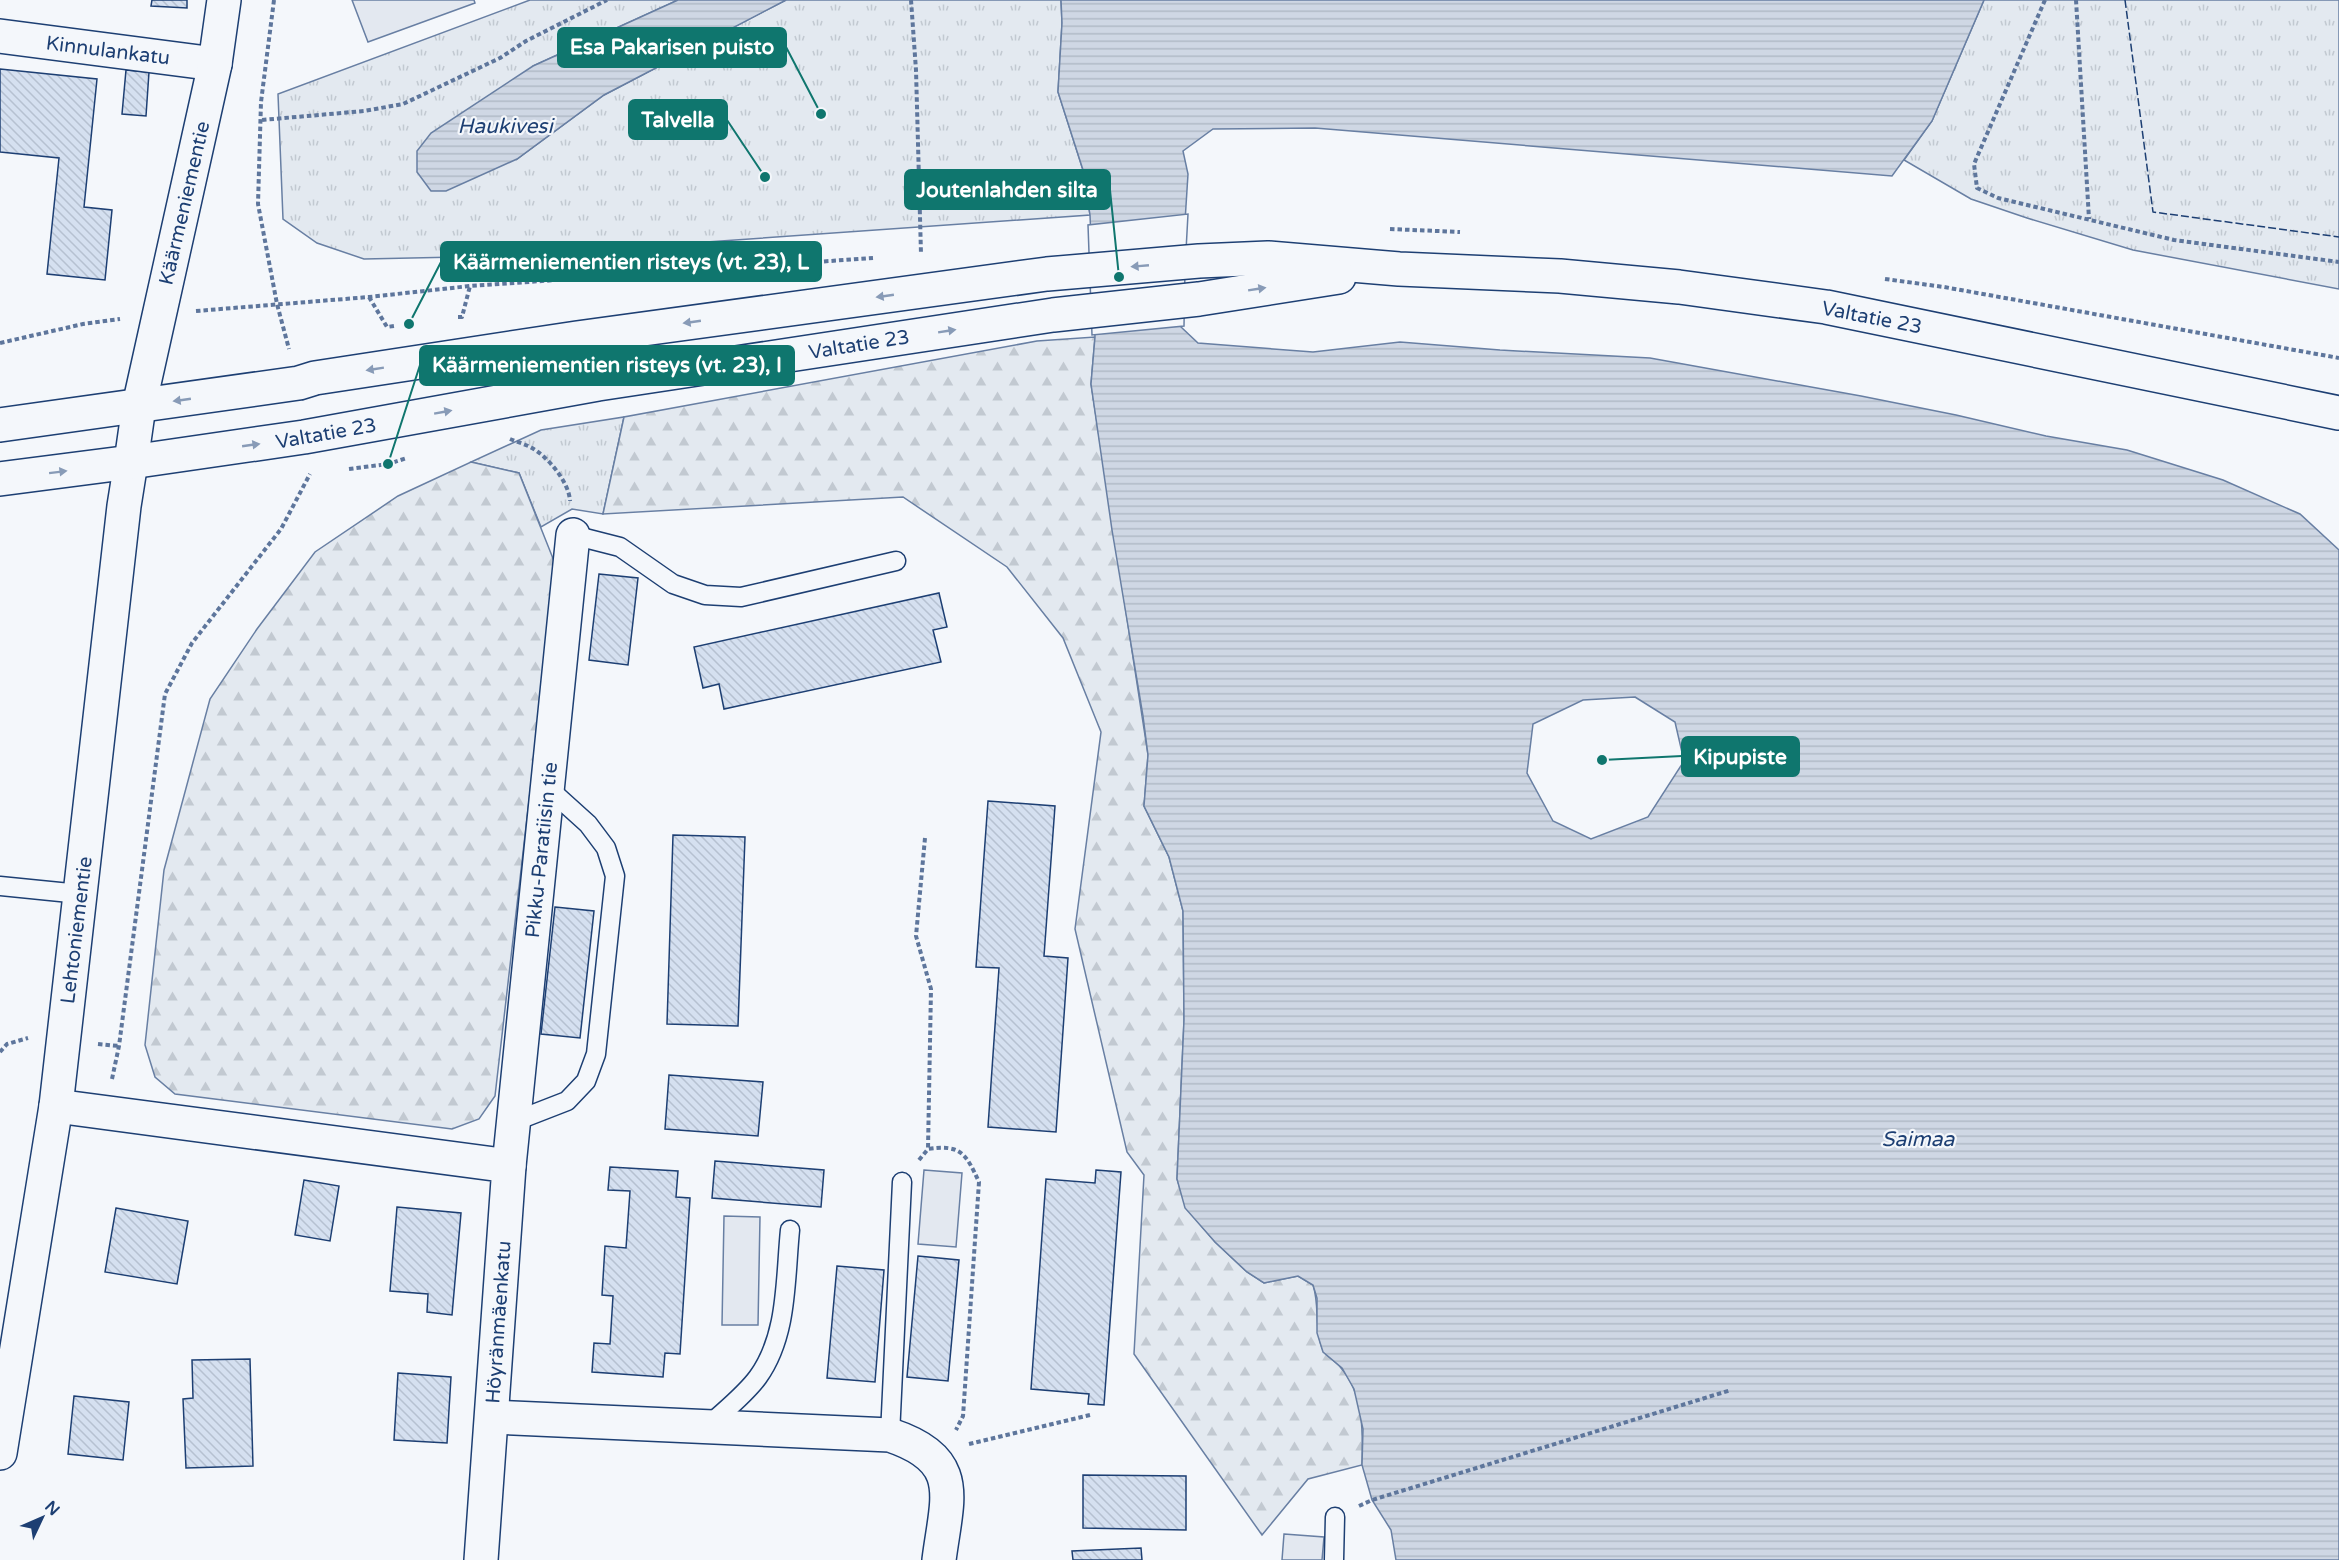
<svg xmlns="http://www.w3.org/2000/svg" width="2339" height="1560" font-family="'Varela Round',sans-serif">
<defs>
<pattern id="grass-tufts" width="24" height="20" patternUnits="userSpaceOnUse" patternTransform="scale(1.5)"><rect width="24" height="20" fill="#e3e9f0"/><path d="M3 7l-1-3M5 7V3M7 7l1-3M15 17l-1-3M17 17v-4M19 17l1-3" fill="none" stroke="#c2c9d1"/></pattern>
<pattern id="forest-firs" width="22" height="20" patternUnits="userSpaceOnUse" patternTransform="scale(1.5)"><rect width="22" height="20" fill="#e3e9f0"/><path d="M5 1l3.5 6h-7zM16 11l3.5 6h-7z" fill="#c2c9d1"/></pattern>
<pattern id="water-rules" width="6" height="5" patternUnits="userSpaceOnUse" patternTransform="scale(1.5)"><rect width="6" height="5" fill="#cfd7e4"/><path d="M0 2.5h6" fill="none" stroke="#b1bac7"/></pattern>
<pattern id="building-back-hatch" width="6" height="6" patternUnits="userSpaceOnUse" patternTransform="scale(1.5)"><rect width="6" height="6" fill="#d5e0f0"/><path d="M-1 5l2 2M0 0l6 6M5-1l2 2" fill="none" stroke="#b6c1d1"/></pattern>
</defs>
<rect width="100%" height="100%" fill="#f4f7fb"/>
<g fill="url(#grass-tufts)" stroke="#687fa3" stroke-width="1.5">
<polygon points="530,0 678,0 533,66 517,159 604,95 786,0 1061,0 1062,23 1058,92 1083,170 1090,215 506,256 364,259 317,243 283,219 278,94"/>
<polygon points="1984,0 2339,0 2339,289 2133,250 2027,218 1971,199 1904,160 1932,121"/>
<polygon points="624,417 603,514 572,509 541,527 519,473 471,462 541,430"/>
</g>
<g fill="url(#forest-firs)" stroke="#687fa3" stroke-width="1.5">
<path d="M1095,337L1091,384L1148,755L1144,806L1169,857L1183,911L1184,1020L1177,1179L1186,1208L1215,1242L1247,1272L1264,1283L1298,1276L1313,1285C1320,1306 1314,1328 1322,1348C1326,1357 1336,1361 1341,1368C1364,1394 1363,1433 1362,1465L1308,1479L1262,1535L1134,1354L1144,1175L1127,1152L1075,929L1101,732L1063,638L1007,567L903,497L603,514L624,417L1037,341Z"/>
<polygon points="471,462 519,473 556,566 495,1096 479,1119 452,1129 175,1094 155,1077 145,1045 164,870 210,699 257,629 315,552 398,496"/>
</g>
<g fill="#e3e8f0" stroke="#687fa3" stroke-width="1.5">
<polygon points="352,0 474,0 475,3 368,42"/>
<polygon points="924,1170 962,1173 956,1247 918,1244"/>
<polygon points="724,1216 760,1217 758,1325 722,1325"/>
<polygon points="1284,1534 1324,1537 1322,1560 1282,1560"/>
</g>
<g fill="url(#water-rules)" stroke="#687fa3" stroke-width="1.5" fill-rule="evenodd">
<polygon points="678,0 786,0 604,95 517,159 446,191 431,191 417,172 417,151 431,133 533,66"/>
<path d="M1061,0H1984L1932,121L1892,176L1315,128L1213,129L1183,151L1188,174L1182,269L1181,327L1198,343L1313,352L1400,342L1500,350L1650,358L1861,396L1956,415L2046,436L2127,450L2223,480L2300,514L2339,550V1560H1396L1391,1530L1372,1500L1362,1465L1363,1429L1354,1389L1342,1368L1323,1352L1317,1333V1298L1313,1285L1298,1276L1264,1283L1247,1272L1215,1242L1185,1208L1177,1179L1184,1020L1183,911L1169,857L1144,806L1148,755L1143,716L1112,530L1091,384L1095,337L1090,215L1083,170L1058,92L1062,23ZM1635,697L1675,722L1684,761L1648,817L1591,839L1553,821L1527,773L1533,724L1583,700Z"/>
</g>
<polygon fill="#f4f7fb" stroke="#687fa3" stroke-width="1.5" points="1188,214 1185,269 1184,326 1092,335 1088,225"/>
<g fill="url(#building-back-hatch)" stroke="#1d3f73" stroke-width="1.5">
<polygon points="152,0 187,0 187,8 151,6"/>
<polygon points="0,69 97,79 84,207 112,210 105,280 47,274 59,158 0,152"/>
<polygon points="126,70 149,72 146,116 122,114"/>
<polygon points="599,574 638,578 628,665 589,660"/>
<polygon points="939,593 947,627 933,630 941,662 724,709 719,684 703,688 694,647"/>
<polygon points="988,801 1055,806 1044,956 1068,958 1056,1132 988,1127 999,968 976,967"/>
<polygon points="673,835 745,837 738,1026 667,1024"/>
<polygon points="555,907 594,911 580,1038 541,1034"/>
<polygon points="669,1075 763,1082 758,1136 665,1129"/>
<polygon points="715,1161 824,1170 821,1207 712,1198"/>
<polygon points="610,1167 678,1171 676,1197 690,1198 680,1354 665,1353 663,1377 592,1372 594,1343 610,1344 613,1296 602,1295 605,1246 626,1248 630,1191 608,1190"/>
<polygon points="1096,1170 1121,1172 1104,1405 1088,1404 1089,1394 1031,1389 1046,1179 1095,1183"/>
<polygon points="304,1180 339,1186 330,1241 295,1235"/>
<polygon points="397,1207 461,1213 452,1315 427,1312 428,1294 390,1291"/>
<polygon points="116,1208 188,1221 177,1284 105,1272"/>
<polygon points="918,1256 959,1260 948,1381 907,1377"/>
<polygon points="837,1266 884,1270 875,1382 827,1378"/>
<polygon points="250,1359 253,1466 186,1468 183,1399 193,1398 192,1360"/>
<polygon points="398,1373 451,1377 447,1443 394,1440"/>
<polygon points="74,1396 129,1402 123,1460 68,1454"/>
<polygon points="1083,1475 1186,1476 1186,1530 1083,1528"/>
<polygon points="1141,1548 1142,1560 1073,1560 1072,1551"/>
</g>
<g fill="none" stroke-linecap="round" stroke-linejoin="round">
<defs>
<g id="lane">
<polyline points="573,535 620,547 673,584 705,595 741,597 896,561"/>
<polyline points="0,886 80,894"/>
<polyline points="513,1122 567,1101 586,1081 596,1054 615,876 606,848 588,824 547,787"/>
<path d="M708,1426C724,1411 745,1395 758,1377C788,1335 785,1280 790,1230"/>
<polyline points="890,1435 902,1182"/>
<polyline points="1334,1560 1335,1517"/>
</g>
<g id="street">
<polyline points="0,36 215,64"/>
<polyline points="56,1106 509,1166 481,1560"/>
<polyline points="509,1166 573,535"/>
<path d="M492,1417L890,1435C965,1460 947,1497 939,1560"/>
<polyline points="0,1453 56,1106 124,506 131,462"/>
</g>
<polyline id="secondary" points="131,462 139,406 215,64 224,0"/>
<g id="highway">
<polyline points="0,425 299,383 315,378 577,338 1047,274 1199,261 1268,258 1399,269 1560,276 1679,287 1826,307 2339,413"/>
<polyline points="0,479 131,462 304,437 598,384 1053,315 1199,299 1339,277"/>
</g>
</defs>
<use href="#lane" stroke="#1d3f73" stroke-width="21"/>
<use href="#street" stroke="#1d3f73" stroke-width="36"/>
<use href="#secondary" stroke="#1d3f73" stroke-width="36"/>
<use href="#highway" stroke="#1d3f73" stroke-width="36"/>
<g stroke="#5e769c" stroke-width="4" stroke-dasharray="4.5 3" stroke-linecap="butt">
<polyline points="274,0 261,102 258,204 277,304 289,349"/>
<polyline points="911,0 916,70 921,254"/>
<polyline points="2045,0 1974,164 1977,188 1998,198 2174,240 2339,262"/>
<polyline points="2076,0 2089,219"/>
<polyline points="262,120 364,111 403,104 500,58 526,41 607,0"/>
<polyline points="1390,229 1460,232"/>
<polyline points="1885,279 1944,287 2339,358"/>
<polyline points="369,297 387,327 394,326"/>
<polyline points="196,311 369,297 470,286 873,258"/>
<polyline points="458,317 462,317 470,286"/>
<polyline points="0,343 83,324 120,319"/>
<path d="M510,439C517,442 525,444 532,448C548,457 569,482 570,501"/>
<polyline points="349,469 388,464 407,458"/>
<polyline points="925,838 916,936 931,989 928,1149"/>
<polyline points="98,1044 119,1046"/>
<polyline points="0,1052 7,1044 28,1038"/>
<polyline points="112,1079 119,1046 165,694 192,643 281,529 310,474"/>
<path d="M919,1160L928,1149C961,1144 966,1154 979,1182L963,1416L956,1430"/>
<polyline points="969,1444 1090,1415"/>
<polyline points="1359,1506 1372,1500 1731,1390"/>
</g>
<use href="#lane" stroke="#f4f7fb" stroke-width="18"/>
<use href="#street" stroke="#f4f7fb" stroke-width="33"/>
<use href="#secondary" stroke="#f4f7fb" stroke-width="33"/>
<use href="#highway" stroke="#f4f7fb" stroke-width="33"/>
<polyline stroke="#1d3f73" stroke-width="1.5" stroke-dasharray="8 3" stroke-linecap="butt" points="2125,0 2153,212 2339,237"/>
</g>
<defs><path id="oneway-solid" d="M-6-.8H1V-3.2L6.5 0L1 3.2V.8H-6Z" transform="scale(1.5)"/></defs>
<g fill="#889bb7">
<use href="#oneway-solid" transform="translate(1140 266) rotate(175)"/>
<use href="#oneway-solid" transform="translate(1257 289) rotate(-9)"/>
<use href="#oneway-solid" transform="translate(885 296) rotate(172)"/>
<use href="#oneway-solid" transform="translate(692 322) rotate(172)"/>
<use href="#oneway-solid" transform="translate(947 331) rotate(-9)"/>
<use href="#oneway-solid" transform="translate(375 369) rotate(171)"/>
<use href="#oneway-solid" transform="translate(182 400) rotate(172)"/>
<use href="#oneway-solid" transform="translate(443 412) rotate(-10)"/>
<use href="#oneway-solid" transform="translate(251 445) rotate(-8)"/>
<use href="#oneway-solid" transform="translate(58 472) rotate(-7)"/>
</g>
<g text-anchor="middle" stroke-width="4.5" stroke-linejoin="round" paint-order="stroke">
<g font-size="20" fill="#1d3f73" stroke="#f4f7fb">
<text transform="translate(108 50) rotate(7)" y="7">Kinnulankatu</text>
<text transform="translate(184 203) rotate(-77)" y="7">Käärmeniementie</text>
<text transform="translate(1872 317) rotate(11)" y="7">Valtatie 23</text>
<text transform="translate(859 344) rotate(-9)" y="7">Valtatie 23</text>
<text transform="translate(326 433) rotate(-10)" y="7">Valtatie 23</text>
<text transform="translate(541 850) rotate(-84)" y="7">Pikku-Paratiisin tie</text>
<text transform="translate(76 930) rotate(-83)" y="7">Lehtoniementie</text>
<text transform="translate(498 1322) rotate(-86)" y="7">Höyränmäenkatu</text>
</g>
<g font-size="21" font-style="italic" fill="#1d3f73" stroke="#f4f7fb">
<text x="505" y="133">Haukivesi</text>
<text x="1918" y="1146">Saimaa</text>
</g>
</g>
<path fill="none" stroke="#0f766e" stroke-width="2" d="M821 114L786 47M765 177L727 120M1119 277L1110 190M409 324L441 262M388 464L420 365M1602 760L1682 756"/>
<g fill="#0f766e" stroke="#f4f7fb" stroke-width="2">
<circle cx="821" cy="114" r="6"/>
<circle cx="765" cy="177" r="6"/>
<circle cx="1119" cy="277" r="6"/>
<circle cx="409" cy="324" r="6"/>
<circle cx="388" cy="464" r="6"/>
<circle cx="1602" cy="760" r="6"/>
</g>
<g fill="#0f766e" stroke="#0f766e" stroke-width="2">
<rect x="558" y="28" width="228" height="39" rx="6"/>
<rect x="629" y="100" width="98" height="39" rx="6"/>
<rect x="905" y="170" width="205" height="39" rx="6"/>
<rect x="441" y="242" width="380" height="39" rx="6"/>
<rect x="420" y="346" width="374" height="39" rx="6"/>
<rect x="1682" y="737" width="117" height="39" rx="6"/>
</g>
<g font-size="21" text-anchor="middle" font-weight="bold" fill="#fff">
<text x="672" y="54">Esa Pakarisen puisto</text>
<text x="678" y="127">Talvella</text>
<text x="1007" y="197">Joutenlahden silta</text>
<text x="631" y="269">Käärmeniementien risteys (vt. 23), L</text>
<text x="607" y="372">Käärmeniementien risteys (vt. 23), I</text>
<text x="1740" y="764">Kipupiste</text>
</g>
<g transform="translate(42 1518) rotate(46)" stroke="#f4f7fb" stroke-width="4.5" paint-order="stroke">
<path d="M0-4.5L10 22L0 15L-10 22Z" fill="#1d3f73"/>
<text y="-9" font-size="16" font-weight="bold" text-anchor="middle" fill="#1d3f73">N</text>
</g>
</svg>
